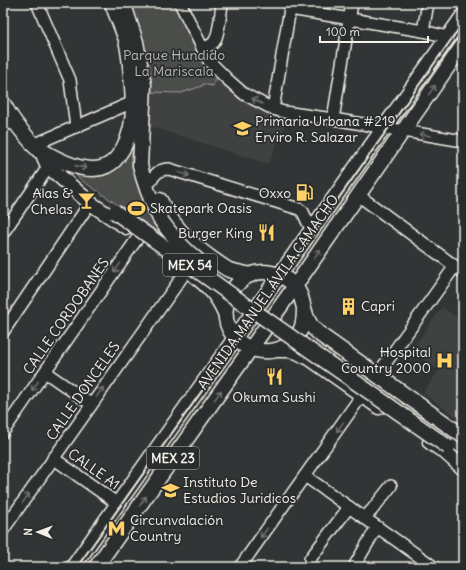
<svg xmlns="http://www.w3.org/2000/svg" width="466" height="570" font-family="Delius,sans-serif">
<rect width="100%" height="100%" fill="#323535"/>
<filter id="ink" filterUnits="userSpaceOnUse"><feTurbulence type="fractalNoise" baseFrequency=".025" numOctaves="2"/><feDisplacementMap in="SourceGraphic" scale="8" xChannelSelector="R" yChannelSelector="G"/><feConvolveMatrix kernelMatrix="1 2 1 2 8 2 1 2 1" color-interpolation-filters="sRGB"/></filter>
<g filter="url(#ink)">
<g fill="#404242">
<polygon points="216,75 289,116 268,164 146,125 150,110 149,92 181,93 202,86 203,84"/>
<polygon points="442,307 463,322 463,414 459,419 423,393 439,370 411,351"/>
</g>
<g fill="#4b4d4c" stroke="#a09f9a">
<polygon points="126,3 173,3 205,63 216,75 213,86 203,84 202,86 181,93 147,92"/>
<polygon points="132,134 132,165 139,190 150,215 164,236 81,180 67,166 103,171"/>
</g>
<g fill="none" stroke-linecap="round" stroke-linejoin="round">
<defs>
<g id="minor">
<polyline points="37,3 70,80 76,127"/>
<polyline points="180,3 209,61 227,79 244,94 273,109 284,112 333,119 463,141"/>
<polyline points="290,9 423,31 448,37"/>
<polyline points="423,31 428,3"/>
<path d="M202,48C206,47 211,46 214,42C219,35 221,12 222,3"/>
<polyline points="273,109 291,3"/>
<polyline points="333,119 352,3"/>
<polyline points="3,127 7,124 15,122"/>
<polyline points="33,145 133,102"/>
<path d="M151,181C155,173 160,169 169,169L299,209L303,212L308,223L312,229"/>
<polyline points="358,195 463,272"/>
<polyline points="3,233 42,176 48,166"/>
<polyline points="3,332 90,203"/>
<polyline points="45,372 91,404"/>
<polyline points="377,375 455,266"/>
<polyline points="3,432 139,236"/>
<polyline points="53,458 118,504"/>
<polyline points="305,476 434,567"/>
<polyline points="365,517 372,510 391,486"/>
<polyline points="3,530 187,270"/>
<polyline points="310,559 349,507"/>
<polyline points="355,565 377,527"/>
<polyline points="240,567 362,395"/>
</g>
<g id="major">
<path d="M122,3L126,11L136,42L144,85L140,165C144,184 151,201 160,219"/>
<path d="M3,103C12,121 26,136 39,151"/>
<path d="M33,145C50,156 80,173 101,168C108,166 114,162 118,156C136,132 134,104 131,76C130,65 129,52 126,40C122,28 116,15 112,3"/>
<polyline points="44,157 48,166 90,203 126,227"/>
<path d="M160,200C171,224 190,243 211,258C217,262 223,267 229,270C236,272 244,273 251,275"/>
<path d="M194,275C209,287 217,295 225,313"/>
<path d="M304,308C304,315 304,322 301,329C282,369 220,351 226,307C228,293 236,283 248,276C260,269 277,272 288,280C305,292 301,307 309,322C312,328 317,332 322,336L463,436"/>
<polyline points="278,350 288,350 297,352 311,359 379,407"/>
<polyline points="430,442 445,452 463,468"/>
<polyline points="73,567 463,16"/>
<polyline points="96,567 295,286 463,45"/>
</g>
</defs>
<use href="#minor" stroke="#f4f1e8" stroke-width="14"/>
<use href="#major" stroke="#f4f1e8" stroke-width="17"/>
<use href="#minor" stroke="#2a2d2e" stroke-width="11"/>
<use href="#major" stroke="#2a2d2e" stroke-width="14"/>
<polyline stroke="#f4f1e8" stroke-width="2" points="77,567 463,23"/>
<defs>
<g id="major-bridge">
<polyline points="115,212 264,318 448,447"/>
<path d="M160,219C171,235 183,249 199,261"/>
</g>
</defs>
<use href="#major-bridge" stroke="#f4f1e8" stroke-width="17" stroke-linecap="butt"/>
<use href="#major-bridge" stroke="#2a2d2e" stroke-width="14"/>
</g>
<defs><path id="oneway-shaft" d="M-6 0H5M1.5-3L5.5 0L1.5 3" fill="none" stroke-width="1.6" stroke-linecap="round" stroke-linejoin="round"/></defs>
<g stroke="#71726f">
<use href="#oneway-shaft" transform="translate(432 90) rotate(-55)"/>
<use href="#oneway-shaft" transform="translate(257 101) rotate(-150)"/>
<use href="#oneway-shaft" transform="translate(425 135) rotate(-171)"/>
<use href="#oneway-shaft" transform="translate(81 167) rotate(13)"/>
<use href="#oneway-shaft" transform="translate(184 174) rotate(17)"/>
<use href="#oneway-shaft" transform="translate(317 254) rotate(-55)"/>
<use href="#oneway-shaft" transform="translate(117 268) rotate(125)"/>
<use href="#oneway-shaft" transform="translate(35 386) rotate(125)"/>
<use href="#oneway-shaft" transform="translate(100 392) rotate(-55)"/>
<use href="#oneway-shaft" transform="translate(218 395) rotate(-55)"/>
<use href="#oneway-shaft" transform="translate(340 427) rotate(125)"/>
<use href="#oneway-shaft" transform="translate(26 498) rotate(-55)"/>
<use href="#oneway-shaft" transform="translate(143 501) rotate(-55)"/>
<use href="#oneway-shaft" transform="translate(264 533) rotate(126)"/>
</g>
</g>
<defs>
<symbol id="school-bare" viewBox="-9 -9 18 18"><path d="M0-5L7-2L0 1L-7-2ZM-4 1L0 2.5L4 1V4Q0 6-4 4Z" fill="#ffd166" stroke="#2a2d2e" stroke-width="2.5" paint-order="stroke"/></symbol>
<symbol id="fuel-bare" viewBox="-9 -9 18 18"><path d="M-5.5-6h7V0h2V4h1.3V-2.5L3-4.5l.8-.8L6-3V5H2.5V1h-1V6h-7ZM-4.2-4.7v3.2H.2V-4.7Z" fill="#ffd166" stroke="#2a2d2e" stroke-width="2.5" paint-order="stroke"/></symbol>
<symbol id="bar-bare" viewBox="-9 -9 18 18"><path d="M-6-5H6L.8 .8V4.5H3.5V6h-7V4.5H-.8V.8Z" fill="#ffd166" stroke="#2a2d2e" stroke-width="2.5" paint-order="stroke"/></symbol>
<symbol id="stadium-bare" viewBox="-9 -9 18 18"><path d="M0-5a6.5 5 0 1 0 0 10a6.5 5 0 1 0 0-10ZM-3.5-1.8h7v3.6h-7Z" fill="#ffd166" stroke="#2a2d2e" stroke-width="2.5" paint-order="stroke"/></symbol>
<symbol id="restaurant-bare" viewBox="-9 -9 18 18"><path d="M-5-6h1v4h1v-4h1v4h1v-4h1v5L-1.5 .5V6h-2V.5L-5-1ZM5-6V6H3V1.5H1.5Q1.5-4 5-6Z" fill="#ffd166" stroke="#2a2d2e" stroke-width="2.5" paint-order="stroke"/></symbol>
<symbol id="building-bare" viewBox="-9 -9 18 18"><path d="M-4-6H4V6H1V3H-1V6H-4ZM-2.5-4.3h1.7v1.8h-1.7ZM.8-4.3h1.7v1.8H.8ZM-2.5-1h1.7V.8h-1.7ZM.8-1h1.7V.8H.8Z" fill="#ffd166" stroke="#2a2d2e" stroke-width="2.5" paint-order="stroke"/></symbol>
<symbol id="hospital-bare" viewBox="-9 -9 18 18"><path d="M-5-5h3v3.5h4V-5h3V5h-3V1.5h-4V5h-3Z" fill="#ffd166" stroke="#2a2d2e" stroke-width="2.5" paint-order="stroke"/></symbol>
<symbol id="university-bare" viewBox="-9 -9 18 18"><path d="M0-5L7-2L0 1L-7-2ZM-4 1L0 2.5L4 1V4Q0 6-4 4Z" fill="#ffd166" stroke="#2a2d2e" stroke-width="2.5" paint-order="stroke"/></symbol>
<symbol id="metro-bare" viewBox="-9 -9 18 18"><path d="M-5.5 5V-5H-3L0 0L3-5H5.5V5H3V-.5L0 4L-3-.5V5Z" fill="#ffd166" stroke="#2a2d2e" stroke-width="2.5" paint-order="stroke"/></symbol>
</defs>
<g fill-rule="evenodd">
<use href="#school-bare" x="230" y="116" width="25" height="25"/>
<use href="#fuel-bare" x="292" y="180" width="25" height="25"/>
<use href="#bar-bare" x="74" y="188" width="25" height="25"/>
<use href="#stadium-bare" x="124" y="196" width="25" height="25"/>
<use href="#restaurant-bare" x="254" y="220" width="25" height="25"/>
<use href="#building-bare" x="336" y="294" width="25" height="25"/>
<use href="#hospital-bare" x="432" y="348" width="25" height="25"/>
<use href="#restaurant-bare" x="262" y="364" width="25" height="25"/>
<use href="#university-bare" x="158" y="478" width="25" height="25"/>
<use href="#metro-bare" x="104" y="516" width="25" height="25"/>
</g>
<g text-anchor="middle" stroke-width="3.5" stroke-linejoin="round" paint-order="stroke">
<g fill="#2a2d2e" stroke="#b7b6b0" stroke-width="1">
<rect x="163" y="254" width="54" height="22" rx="3"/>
<rect x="147" y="447" width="52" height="22" rx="3"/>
</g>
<g font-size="13" font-weight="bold" fill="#f4f1e8">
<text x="190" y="270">MEX 54</text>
<text x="173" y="463">MEX 23</text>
</g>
<g font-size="14" fill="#b9b8b1" stroke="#2a2d2e">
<text x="174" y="60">Parque Hundido<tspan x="174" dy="16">La Mariscala</tspan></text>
</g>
<g font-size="14" fill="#f4f1e8" stroke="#2a2d2e" text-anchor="start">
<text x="255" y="126">Primaria Urbana #219<tspan x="255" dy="16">Erviro R. Salazar</tspan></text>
<text x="73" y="198" text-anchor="end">Alas &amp;<tspan x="73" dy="16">Chelas</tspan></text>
<text x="291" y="198" text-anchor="end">Oxxo</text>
<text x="150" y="213">Skatepark Oasis</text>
<text x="253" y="238" text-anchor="end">Burger King</text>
<text x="361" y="311">Capri</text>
<text x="431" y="357" text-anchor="end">Hospital<tspan x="431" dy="16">Country 2000</tspan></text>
<text x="274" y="402" text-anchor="middle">Okuma Sushi</text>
<text x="183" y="487">Instituto De<tspan x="183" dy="16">Estudios Juridicos</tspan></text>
<text x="130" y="525">Circunvalación<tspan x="130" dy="16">Country</tspan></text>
</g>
<g font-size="14" fill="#f4f1e8" stroke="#2a2d2e">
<text transform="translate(268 292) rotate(-55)" y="5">AVENIDA MANUEL ÁVILA CAMACHO</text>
<text transform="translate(66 316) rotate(-55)" y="5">CALLE CORDOBANES</text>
<text transform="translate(83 391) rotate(-55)" y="5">CALLE DONCELES</text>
<text transform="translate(94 469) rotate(35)" y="5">CALLE A1</text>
</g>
</g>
<rect width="466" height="570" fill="none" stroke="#2a2d2e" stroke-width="16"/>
<rect x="8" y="8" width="450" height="554" fill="none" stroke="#f4f1e8" stroke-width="1.5" filter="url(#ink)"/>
<g transform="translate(38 532) rotate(271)" stroke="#2a2d2e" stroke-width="3" paint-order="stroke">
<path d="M0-3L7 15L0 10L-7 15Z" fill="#f4f1e8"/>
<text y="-6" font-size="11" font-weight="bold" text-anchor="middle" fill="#f4f1e8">N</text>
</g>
<path d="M320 36v6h108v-6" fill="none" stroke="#f4f1e8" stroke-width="2"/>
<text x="326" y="36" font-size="12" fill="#f4f1e8" stroke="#2a2d2e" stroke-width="3" paint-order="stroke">100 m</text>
</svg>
